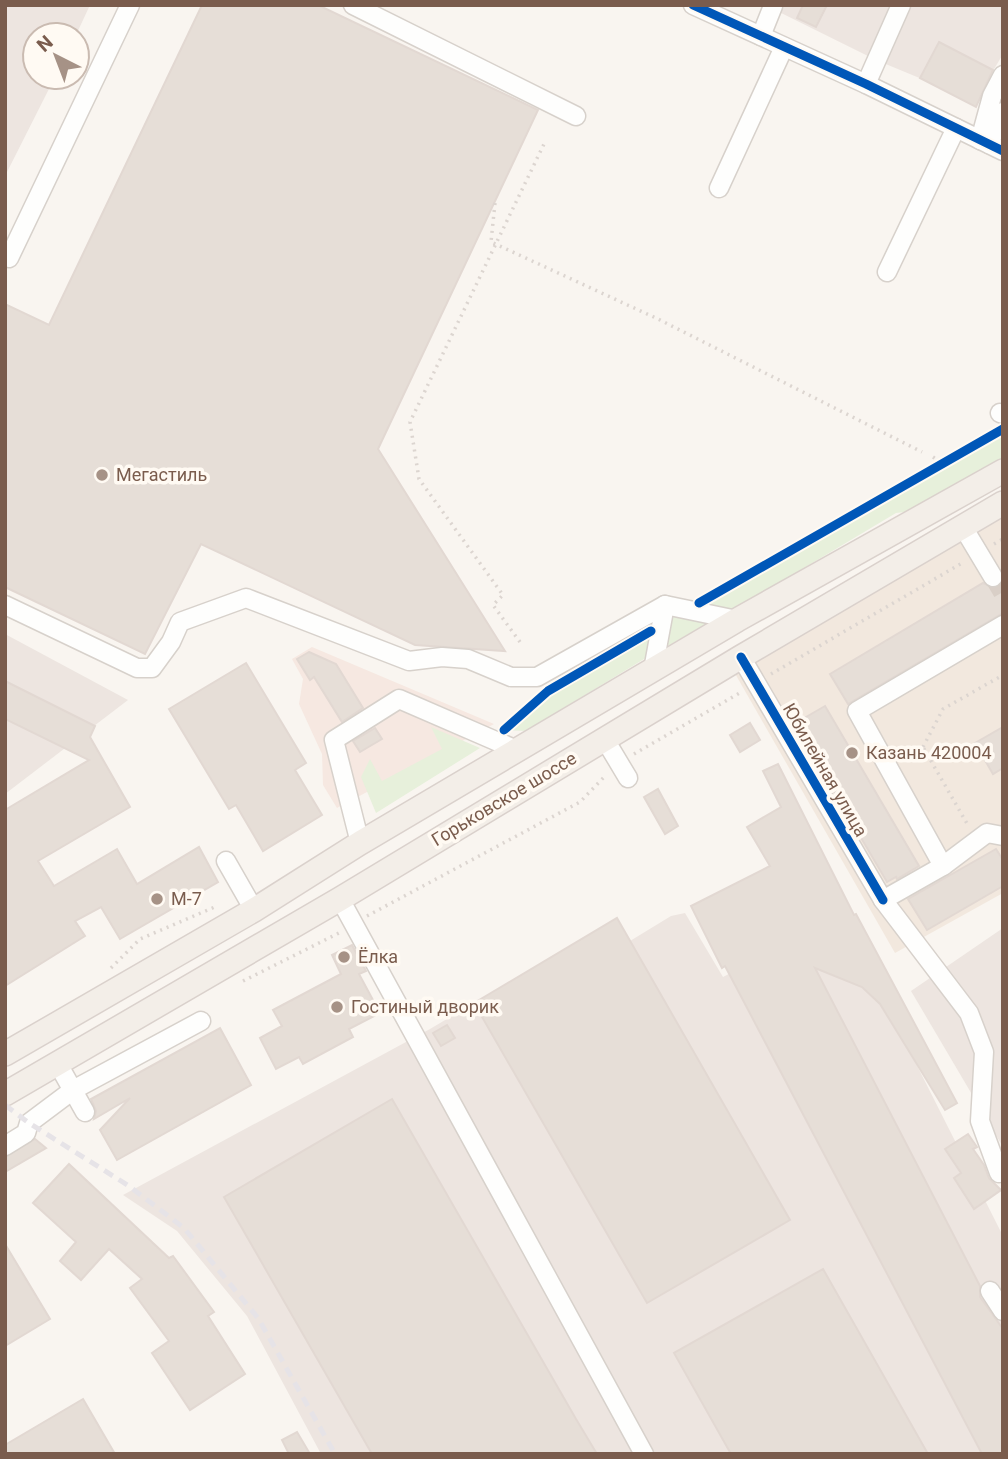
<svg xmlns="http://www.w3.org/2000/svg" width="1008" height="1459" font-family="Roboto,sans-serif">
<rect width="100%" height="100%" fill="#f9f5f0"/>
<polygon fill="#f2e8de" points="1003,511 1003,893 895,953 733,670"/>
<polygon fill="#f6e8e1" points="312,647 494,724 337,808 323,785 322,754 299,704 303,679 292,659"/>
<g fill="#ede5e0">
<polygon points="5,5 90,5 76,35 35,35 35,77 55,77 5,176"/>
<polygon points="765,5 1003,5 1003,54 975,101 876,60"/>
<polygon points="5,634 128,700 5,794"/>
<polygon points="685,913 723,977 841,915 1003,1236 1003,1454 321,1454 247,1316 177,1231 123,1195 430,1029 617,918 630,941 671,916"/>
<polygon points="1003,928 1003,1147 911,991"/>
</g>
<g fill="#e7f0db">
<polygon points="1003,429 1003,459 913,511 896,513 730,612 699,603"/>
<polygon points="680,614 706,624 666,647 669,620"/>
<polygon points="651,631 649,656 526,731 504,730 548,691"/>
<polygon points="431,727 480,748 376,813 361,777 370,759 382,781 442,749"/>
</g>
<g fill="#e6ded7" stroke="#e2d8d2" stroke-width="2">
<polygon points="202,5 318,5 538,110 378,449 505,651 415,645 201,544 145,654 5,587 5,304 49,325"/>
<polygon points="803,5 827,5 816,27 797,18"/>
<polygon points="939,42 993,70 976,107 920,78"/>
<polygon points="983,583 994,588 1003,583 1003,613 848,704 830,674"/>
<polygon points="309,652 336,664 363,708 342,722 314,677 310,680 297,659"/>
<polygon points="246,663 306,763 295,770 322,815 263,851 236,805 229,809 169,709"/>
<polygon points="5,681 95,726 90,737 130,807 38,861 54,886 117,849 137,884 199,847 218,882 120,939 101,907 75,921 85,936 5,986 5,810 89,760 5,719"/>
<polygon points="825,706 919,866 897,879 896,877 887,882 794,724"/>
<polygon points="750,723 760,740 740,752 730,735"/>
<polygon points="1003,727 1003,768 993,774 975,743"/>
<polygon points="375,728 382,739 360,752 353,741"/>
<polygon points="778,764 854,915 856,914 957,1103 945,1110 880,1004 862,987 815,968 980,1286 980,1297 1003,1329 1003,1454 982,1454 725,966 722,968 691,906 770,866 747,827 781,807 763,771"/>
<polygon points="658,789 678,826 665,834 644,797"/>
<polygon points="996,849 1003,860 1003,886 927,930 908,899"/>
<polygon points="617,918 790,1220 647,1303 474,1003"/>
<polygon points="352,945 366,971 359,974 380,1013 349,1029 353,1037 303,1064 299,1057 276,1069 260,1038 282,1026 273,1010 341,974 332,955"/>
<polygon points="447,1025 455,1038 441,1046 433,1033"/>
<polygon points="220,1028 251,1085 117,1160 100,1130 130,1098 94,1119 96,1111 91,1099"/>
<polygon points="392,1099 576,1419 597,1454 372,1454 224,1197"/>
<polygon points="968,1134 977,1147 973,1149 984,1165 989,1178 1001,1190 974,1209 954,1178 961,1173 945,1149"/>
<polygon points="35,1139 46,1148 5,1172 5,1157"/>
<polygon points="69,1164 169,1258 173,1256 214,1312 208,1316 245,1374 190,1410 152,1353 169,1341 130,1288 142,1279 109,1249 81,1280 60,1261 76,1242 33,1203"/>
<polygon points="5,1244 50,1319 5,1346"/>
<polygon points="823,1269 928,1454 731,1454 674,1353"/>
<polygon points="83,1399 115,1454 5,1454 5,1445"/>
<polygon points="297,1432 310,1454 289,1454 282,1440"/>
</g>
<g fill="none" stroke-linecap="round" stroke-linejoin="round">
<polyline stroke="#d9cfc7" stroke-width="18" stroke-dasharray="18 9" stroke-linecap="butt" points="993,577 1003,594"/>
<defs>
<g id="minor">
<polyline points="353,5 576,116"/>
<polyline points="693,5 866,84 1003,151"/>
<polyline points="761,36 773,6"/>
<polyline points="866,84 901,5"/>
<polyline points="980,140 992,96 1003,75"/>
<polyline points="989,144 1003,112"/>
<polyline points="719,188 784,47"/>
<polyline points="9,258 130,5"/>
<polyline points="887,272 956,128"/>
<polyline points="1000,413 1003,414"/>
<polyline points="963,527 993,577"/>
<polyline points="5,605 137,668 152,668 171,642 180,622 246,598 409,661 442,657 468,659 511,677 537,677 665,605 737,620"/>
<polyline points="741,657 883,900 969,1013 984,1052 980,1121 999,1173"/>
<polyline points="653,670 665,605"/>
<polyline points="604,738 628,778"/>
<polyline points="360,843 334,740 399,699 519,751"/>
<polyline points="226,861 254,910"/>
<polyline points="943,866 987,833 1003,836"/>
<polyline points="340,899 644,1454"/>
<polyline points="883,900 943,866 857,711 1003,625"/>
<polyline points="58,1064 85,1112"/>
<polyline points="5,1146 26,1133 29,1123 73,1090 201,1021"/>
<polyline points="990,1291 1003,1311"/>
</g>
<g id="major">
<polyline points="5,1054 254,910 360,843 737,620 1003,471"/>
<polyline points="5,1094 340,899 741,657 1003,503"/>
</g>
</defs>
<use href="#minor" stroke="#d7d1cb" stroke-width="21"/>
<use href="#major" stroke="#dad1cc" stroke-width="26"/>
<g stroke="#dcd5d0" stroke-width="3.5" stroke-dasharray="2 5" stroke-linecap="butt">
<polyline points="495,203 491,242 658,319 922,452"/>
<polyline points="933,457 943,464"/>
<polyline points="994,544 1003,539"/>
<polyline points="520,642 493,605 503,595 419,479 410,422 544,144"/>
<polyline points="771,674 964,562"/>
<polyline points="923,747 943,709 1003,675"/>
<polyline points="897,752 923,747 969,827"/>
<polyline points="634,754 743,691"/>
<polyline points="367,916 580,802 606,775"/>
<polyline points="111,968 140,939 217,906"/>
<polyline points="243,981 339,933"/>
</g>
<use href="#minor" stroke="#fefefd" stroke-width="18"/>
<use href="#major" stroke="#f3eee8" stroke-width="23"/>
<polyline stroke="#e6e3e7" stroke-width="5" stroke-dasharray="10 7" stroke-linecap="butt" points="5,1105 29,1123 129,1186 184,1228 258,1318 335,1454"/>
<defs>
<g id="cycleway">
<polyline points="693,5 866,84 1003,151"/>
<polyline points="699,603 1003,429"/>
<polyline points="741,657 883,900"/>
<polyline points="504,730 548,691 651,631"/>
</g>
</defs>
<use href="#cycleway" stroke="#fffaf3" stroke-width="13"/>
<use href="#cycleway" stroke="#0057b8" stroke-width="9"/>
</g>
<g fill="#a69286" stroke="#fffaf3" stroke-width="2.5">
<circle cx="102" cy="475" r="7"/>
<circle cx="852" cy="753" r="7"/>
<circle cx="157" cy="899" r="7"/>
<circle cx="344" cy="957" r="7"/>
<circle cx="337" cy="1007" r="7"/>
</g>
<g text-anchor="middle" stroke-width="7" stroke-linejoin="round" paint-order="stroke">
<g font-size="18" fill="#7a5c4d" stroke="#fffaf3" text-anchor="start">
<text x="116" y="481">Мегастиль</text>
<text x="866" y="759">Казань 420004</text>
<text x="171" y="905">М-7</text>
<text x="358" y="963">Ёлка</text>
<text x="351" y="1013">Гостиный дворик</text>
</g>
<g font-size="18" fill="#7a5c4d" stroke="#fffaf3">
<text transform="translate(825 770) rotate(60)" y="6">Юбилейная улица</text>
<text transform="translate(504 799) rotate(-31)" y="6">Горьковское шоссе</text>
</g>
</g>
<rect width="1008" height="1459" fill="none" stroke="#7a5c4d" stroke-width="14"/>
<g transform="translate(56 56) rotate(318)"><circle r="33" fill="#fffaf3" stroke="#cabbb1" stroke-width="2"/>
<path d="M0-5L12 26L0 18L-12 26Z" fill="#a69286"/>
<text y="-10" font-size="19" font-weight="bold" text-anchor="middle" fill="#7a5c4d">N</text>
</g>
</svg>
